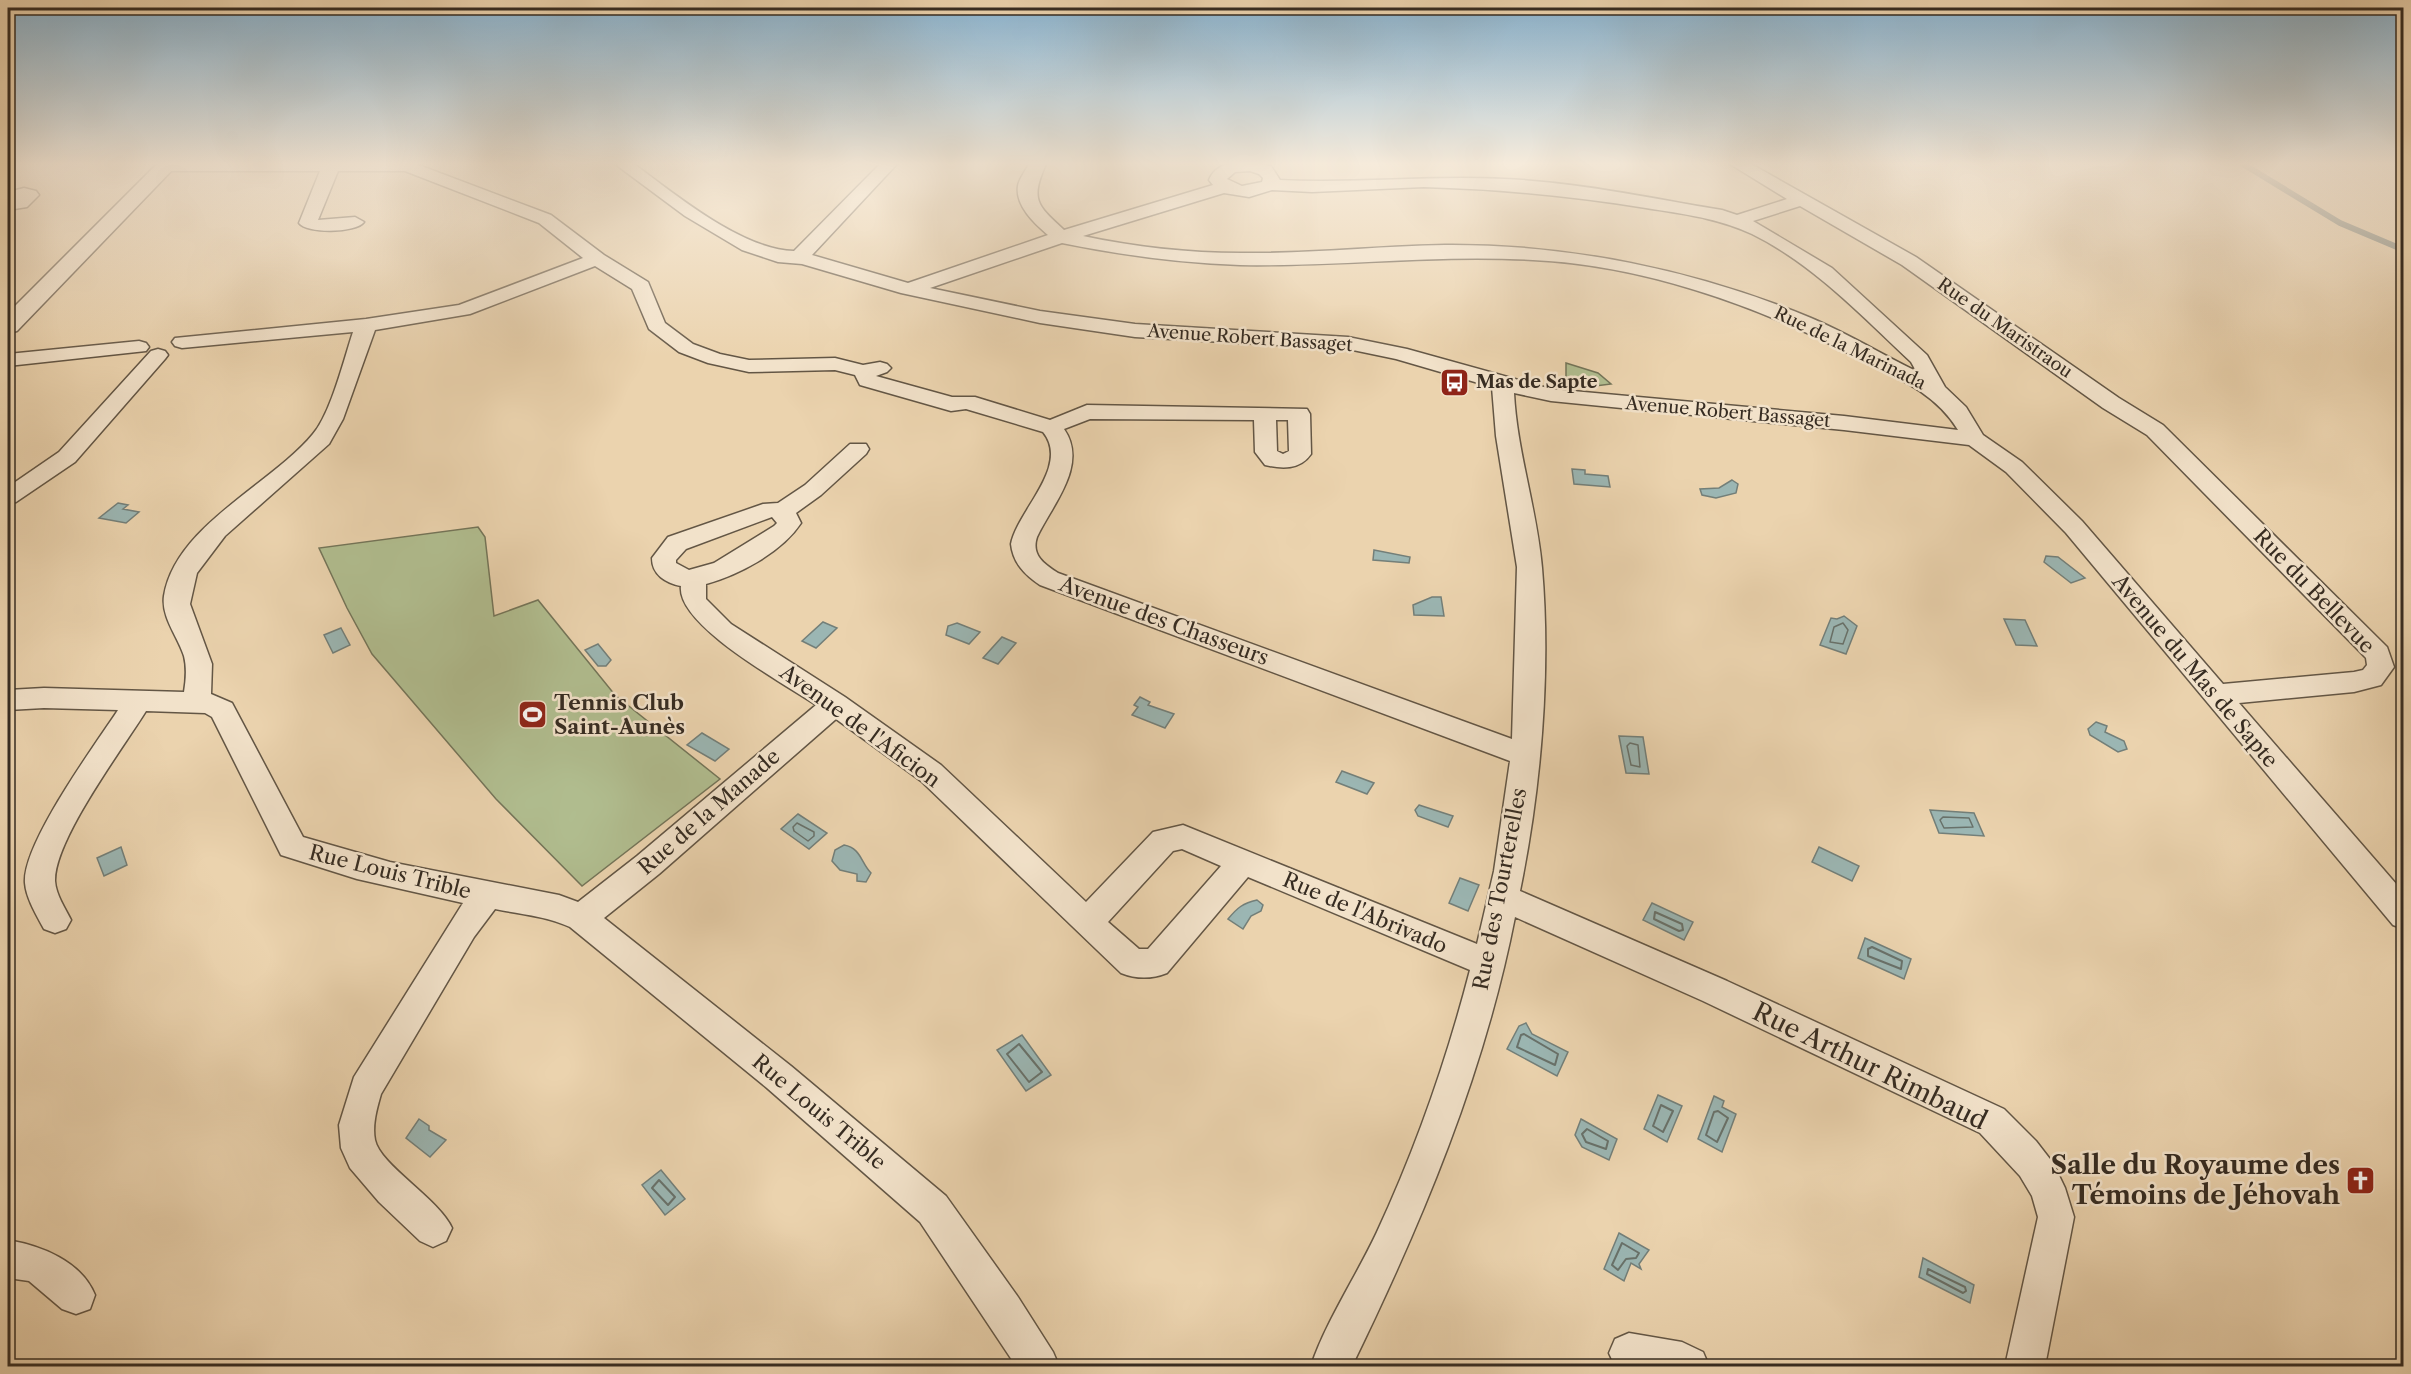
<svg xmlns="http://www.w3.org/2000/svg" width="2411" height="1374" font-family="'Libre Caslon Text',serif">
<rect width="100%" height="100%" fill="#ebd3ae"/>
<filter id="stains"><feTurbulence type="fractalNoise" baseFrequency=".00333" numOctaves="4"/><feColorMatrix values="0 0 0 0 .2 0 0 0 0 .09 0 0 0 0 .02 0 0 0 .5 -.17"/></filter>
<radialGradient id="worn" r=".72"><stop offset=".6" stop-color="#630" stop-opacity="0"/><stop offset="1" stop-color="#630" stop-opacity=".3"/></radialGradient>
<g fill="#b1be90" stroke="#747559" stroke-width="1.5">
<polygon points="1566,363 1598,373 1611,384 1587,387 1566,385"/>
<polygon points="478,527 485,537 494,616 538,600 615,695 720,779 582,886 496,799 372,654 347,608 319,548"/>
</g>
<g fill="#9bb6b3" stroke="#737f79" stroke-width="1.5">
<polygon points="1572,469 1585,470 1585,474 1608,476 1610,487 1574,484"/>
<polygon points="1732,480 1738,484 1736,493 1716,498 1702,495 1700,489 1719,488"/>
<polygon points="118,503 128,505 123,509 139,512 126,523 99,518"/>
<polygon points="1374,550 1410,557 1409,563 1373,560"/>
<polygon points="2046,556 2058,557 2085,578 2071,583 2044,562"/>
<polygon points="1432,597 1441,597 1444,616 1414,615 1413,605"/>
<polygon points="1844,616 1857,626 1846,654 1820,645 1831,618 1837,619"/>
<polygon points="2004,619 2025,620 2037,646 2016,645"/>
<polygon points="823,622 837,628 816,648 802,641"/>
<polygon points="957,623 980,632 969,644 946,635 948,626"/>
<polygon points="341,628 350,645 333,653 324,635"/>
<polygon points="1002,637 1016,643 998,664 983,658"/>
<polygon points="598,644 611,660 606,666 598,666 585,650"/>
<polygon points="1140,697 1150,702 1148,705 1174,714 1165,728 1132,715 1138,707 1134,705"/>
<polygon points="2096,722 2107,726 2105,732 2124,741 2127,749 2118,752 2090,735 2088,729"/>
<polygon points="702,733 729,749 715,761 687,745"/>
<polygon points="1619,736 1643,737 1649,774 1626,773"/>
<polygon points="1342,771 1374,783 1367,794 1336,782"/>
<polygon points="1419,805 1453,816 1448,827 1418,816 1415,810"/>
<polygon points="1930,810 1974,813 1984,836 1939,833"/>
<polygon points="798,814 827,833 809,849 781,829"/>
<path d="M844,845C861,848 861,863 871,873L866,882L857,881V874L840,870L832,861L835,850Z"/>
<polygon points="121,847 127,865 104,876 97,858"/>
<polygon points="1819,847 1859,866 1852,881 1812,862"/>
<polygon points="1460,878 1479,885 1468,911 1449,903"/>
<path d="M1257,900L1263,905L1261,911L1251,916L1243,929L1228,919C1237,908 1243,903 1257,900Z"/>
<polygon points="1652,903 1693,922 1684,940 1643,920"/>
<polygon points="1865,938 1911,959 1904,979 1858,958"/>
<polygon points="1526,1023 1532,1034 1568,1052 1557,1076 1507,1049 1519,1026"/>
<polygon points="1022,1035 1051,1075 1026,1091 997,1050"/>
<polygon points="1658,1095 1682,1106 1667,1142 1644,1129"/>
<polygon points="1714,1096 1724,1101 1722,1107 1736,1114 1722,1152 1698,1139"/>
<polygon points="419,1119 429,1126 429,1130 446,1140 430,1157 406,1138"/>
<polygon points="1581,1119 1617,1139 1609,1160 1582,1147 1575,1135"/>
<polygon points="661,1170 685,1199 665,1215 642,1185"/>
<polygon points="1619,1233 1649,1250 1639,1264 1641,1269 1631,1263 1624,1281 1604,1269"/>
<polygon points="1923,1258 1974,1285 1970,1303 1919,1277"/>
</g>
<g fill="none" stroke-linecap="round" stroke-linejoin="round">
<g stroke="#68716a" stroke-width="1.5">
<polygon points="1843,623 1848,630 1843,644 1830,642 1834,627"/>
<polygon points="1630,743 1638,745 1640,767 1631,765 1627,746"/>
<polygon points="1943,817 1969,818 1973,827 1944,828 1940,820"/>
<polygon points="797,823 814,832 814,836 808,841 794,831 793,827"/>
</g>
<g stroke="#68716a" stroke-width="2">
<polygon points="1655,912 1682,924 1683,930 1679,931 1654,919"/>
<polygon points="1872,947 1902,961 1901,969 1868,956 1868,949"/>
<polygon points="1524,1034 1558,1054 1555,1065 1517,1047 1521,1035"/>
<polygon points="1019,1044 1042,1072 1029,1082 1007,1054"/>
<polygon points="1661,1105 1673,1111 1663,1132 1653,1126"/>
<polygon points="1718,1111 1728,1118 1717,1142 1706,1135 1714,1112"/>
<polygon points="1587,1129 1608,1141 1606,1149 1586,1142 1582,1134"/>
<polygon points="659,1180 675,1197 668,1205 652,1188"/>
<polygon points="1622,1243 1639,1253 1636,1258 1626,1259 1618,1270 1612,1265"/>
<polygon points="1928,1269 1965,1287 1966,1291 1963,1293 1927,1274"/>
</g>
<polyline stroke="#737f79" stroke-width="6" points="2243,164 2340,223 2404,250"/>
<defs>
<g id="minor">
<path d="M158,164H416L551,215L604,255L648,282L665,323L693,344L720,354L749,360L835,358L863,365L880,362L887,364L891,368L887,372L876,376L952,397H975L1050,420L1087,405L1307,409L1310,414L1311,454C1300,470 1282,469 1265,465L1255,452L1254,420L1090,419L1064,429C1089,465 1052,505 1037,537C1031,555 1044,564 1058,573L1512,739L1517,567L1496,436L1492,387L1396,359L1348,349L1135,337L1040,323L901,293L802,264L778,262L742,250L685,216L615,164H634C675,194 742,250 794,251L880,164H897L812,255L908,283L1048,235C1035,224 1015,206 1018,186C1019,179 1026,170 1029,164H1046C1030,200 1037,205 1064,230L1213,185L1209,180C1218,157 1251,161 1271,166L1280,180C1355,184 1429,175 1504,179C1577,182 1650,198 1722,210L1737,215L1787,199L1730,164H1751L1916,257L2119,398L2163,425L2387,647L2394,667L2381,685L2354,692L2239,703L2404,893V929L2393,925L2066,533L2006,472L1969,445L1844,430L1551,401L1514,393C1517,452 1537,509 1542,568C1551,673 1541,788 1520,891L1727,981L2004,1109L2036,1141L2053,1163L2065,1188L2074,1217L2045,1366H2005L2038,1217L2032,1196L2020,1176L1980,1133L1703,1001L1515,917C1484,1075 1422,1222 1352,1366H1311C1325,1323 1357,1275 1377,1232C1416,1148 1447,1059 1470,970L1248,877L1167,973C1152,979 1136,979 1121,973L921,781L836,719L659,874L604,918L791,1066L946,1196L1018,1297L1053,1352L1059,1366H1016L920,1222L767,1088L570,927C546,916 520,914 495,909L474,937L381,1094C377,1108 372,1125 375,1140C380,1165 439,1199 452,1228L446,1241L433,1247L420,1241L379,1202L350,1168L341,1148L339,1125L354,1077L463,903L357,879L281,855L212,717L205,713L146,711C123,748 54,840 55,881C56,895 65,908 71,920L66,929L55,933L44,929C37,916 26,898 25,883C22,844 95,745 118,710L44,708L8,710V690L44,688L184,692C186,680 187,668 184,656C178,637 161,617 164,596C175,526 272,484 313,434C331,413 344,359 353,332L182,348L175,346L172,342L175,338L366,319L459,305L583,258L539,223L405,171H338L318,220L355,217L364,222C356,233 307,234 299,223L320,171H165L159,170ZM1250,171L1259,174L1263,178L1262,182L1242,186L1227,179L1235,172ZM1424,187C1499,189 1572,196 1646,208C1683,214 1718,218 1752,234C1813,264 1862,316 1911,362L1916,371C1881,354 1847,333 1811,318C1696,270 1569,244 1445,245C1377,246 1309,254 1241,253C1188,253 1135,247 1083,236L1224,193L1249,197L1272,190L1312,192ZM1800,206L1902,265L2103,408L2147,435L2366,658L2367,665L2363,670L2354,672L2223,684L2082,521L2022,462L1983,435L1966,407L1945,387L1927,355L1832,268L1753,221ZM1062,243C1121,255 1180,263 1240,265C1338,267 1435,254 1533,260C1641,265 1753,304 1848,353C1890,375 1933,389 1958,430L1844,416L1551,389L1407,349L1348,337L1135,324L1040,311L930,288ZM595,266L632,289L649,329L679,352L708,363L749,372L835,370L855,375L860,385L951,411L966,409L1043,432C1071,466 1017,511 1011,544C1013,563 1025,575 1040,585L1510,761L1494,871L1477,944L1183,825L1153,832L1086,902L941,765L845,697L731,624L706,599V584C739,575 782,552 801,523L796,513L821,495L866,454L869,449L866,444H850L805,485L778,503L763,504L668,537L652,558C652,575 666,583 681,586C676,625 785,684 816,705L637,856L578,902L559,895L390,862L303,837L232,703L211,694L212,664L190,604L197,573L225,536L329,444L343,419L375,330L470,314ZM1276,420H1288L1289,451L1283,454L1277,451ZM772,517L777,523L774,526L714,563L689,570L676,563V560L686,549ZM1182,849L1221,866L1148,949H1139L1108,922L1173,851Z"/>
<polygon points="24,188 36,191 39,195 27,207 8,210 8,192"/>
<polygon points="139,341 146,343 149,347 146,351 8,366 8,354"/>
<polygon points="158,349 165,351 168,355 165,359 75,462 16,502 8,504 8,487 59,452 151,351"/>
<path d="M8,1240C42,1246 81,1261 95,1295L90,1309L76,1314L62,1309L29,1281L8,1278Z"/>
<polygon points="1629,1333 1682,1342 1703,1352 1709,1366 1615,1366 1609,1353 1615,1339"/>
</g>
<polygon id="tertiary" points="157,164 178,164 17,331 8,333 8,313"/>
</defs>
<use href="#minor" stroke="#635645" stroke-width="3"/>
<use href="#tertiary" stroke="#635645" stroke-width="3"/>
<use href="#minor" fill="#f2e2ca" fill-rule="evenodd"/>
<use href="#tertiary" fill="#f2e2ca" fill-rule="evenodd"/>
</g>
<linearGradient id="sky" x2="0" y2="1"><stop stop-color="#89b5d3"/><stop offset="0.46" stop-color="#f6ebdb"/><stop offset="1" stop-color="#f6ebdb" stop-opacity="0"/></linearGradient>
<rect width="2411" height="356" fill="url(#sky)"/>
<defs>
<symbol id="bus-square" viewBox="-11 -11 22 22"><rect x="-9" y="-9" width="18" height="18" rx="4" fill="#8f2418" stroke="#f2e2ca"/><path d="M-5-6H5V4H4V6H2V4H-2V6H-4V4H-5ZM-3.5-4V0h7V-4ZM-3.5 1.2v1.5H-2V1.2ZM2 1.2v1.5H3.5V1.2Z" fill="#fff"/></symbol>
<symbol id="stadium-square" viewBox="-11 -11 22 22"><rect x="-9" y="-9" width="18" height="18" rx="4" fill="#8f2418" stroke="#f2e2ca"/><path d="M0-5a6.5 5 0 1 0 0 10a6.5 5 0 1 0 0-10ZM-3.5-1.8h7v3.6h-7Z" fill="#fff"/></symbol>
<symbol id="church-square" viewBox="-11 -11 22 22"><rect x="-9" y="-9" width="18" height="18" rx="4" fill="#8f2418" stroke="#f2e2ca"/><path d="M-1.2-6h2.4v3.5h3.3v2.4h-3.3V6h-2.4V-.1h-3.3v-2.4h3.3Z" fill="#fff"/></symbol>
</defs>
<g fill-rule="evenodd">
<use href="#bus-square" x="1438" y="366" width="33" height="33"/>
<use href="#stadium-square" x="516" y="698" width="33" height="33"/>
<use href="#church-square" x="2344" y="1164" width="33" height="33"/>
</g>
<g text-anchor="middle" stroke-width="5" stroke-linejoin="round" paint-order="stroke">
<g font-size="18" fill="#362c22" stroke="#f2e2ca">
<text transform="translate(2005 328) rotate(35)" y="6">Rue du Maristraou</text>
<text transform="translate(1250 338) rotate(4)" y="6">Avenue Robert Bassaget</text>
<text transform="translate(1850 348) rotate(26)" y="6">Rue de la Marinada</text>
<text transform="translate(1728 412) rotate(5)" y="6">Avenue Robert Bassaget</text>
</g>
<g font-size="18" font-weight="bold" fill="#362c22" stroke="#f2e2ca" text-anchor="start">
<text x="1476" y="388">Mas de Sapte</text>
</g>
<g font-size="21" fill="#362c22" stroke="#f2e2ca">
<text transform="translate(2314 591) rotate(46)" y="7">Rue du Bellevue</text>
<text transform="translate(1164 621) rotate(20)" y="7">Avenue des Chasseurs</text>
<text transform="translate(2195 671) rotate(50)" y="7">Avenue du Mas de Sapte</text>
<text transform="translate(860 726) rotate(36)" y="7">Avenue de l'Aficion</text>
<text transform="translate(709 812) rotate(-41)" y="7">Rue de la Manade</text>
<text transform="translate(390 872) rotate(14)" y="7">Rue Louis Trible</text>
<text transform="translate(1500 889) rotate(-79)" y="7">Rue des Tourterelles</text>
<text transform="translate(1365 913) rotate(23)" y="7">Rue de l'Abrivado</text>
<text transform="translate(819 1112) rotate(40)" y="7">Rue Louis Trible</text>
</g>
<g font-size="21" font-weight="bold" fill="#362c22" stroke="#f2e2ca" text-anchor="start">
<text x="554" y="710">Tennis Club<tspan x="554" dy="24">Saint-Aunès</tspan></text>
</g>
<g font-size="26" fill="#362c22" stroke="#f2e2ca">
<text transform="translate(1870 1066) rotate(26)" y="9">Rue Arthur Rimbaud</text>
</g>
<g font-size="26" font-weight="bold" fill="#362c22" stroke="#f2e2ca" text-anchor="end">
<text x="2340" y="1174">Salle du Royaume des<tspan x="2340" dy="30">Témoins de Jéhovah</tspan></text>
</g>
</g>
<rect width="2411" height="1374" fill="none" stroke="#ebd3ae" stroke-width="30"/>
<rect x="9" y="9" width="2393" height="1356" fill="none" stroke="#362c22" stroke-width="3"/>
<rect x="15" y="15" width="2381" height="1344" fill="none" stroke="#362c22" stroke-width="1.5"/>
<rect width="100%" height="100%" filter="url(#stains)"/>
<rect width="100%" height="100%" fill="url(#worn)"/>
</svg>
